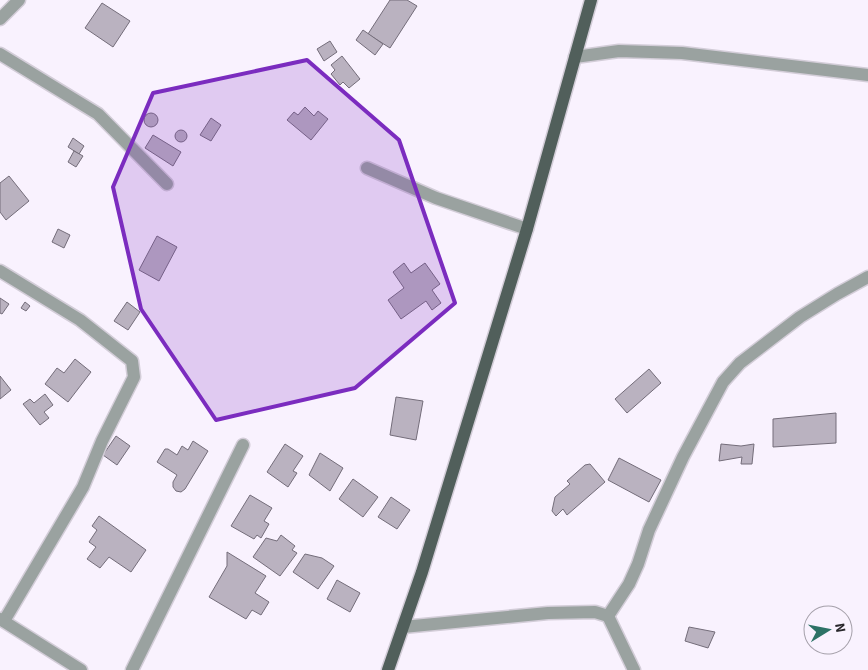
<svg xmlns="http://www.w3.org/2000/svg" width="868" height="670" font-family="'Source Sans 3',sans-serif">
<rect width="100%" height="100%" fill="#f9f2fe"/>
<g fill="#bab2c0" stroke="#746d7a">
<polygon points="390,0 407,0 417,6 390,48 368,34"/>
<polygon points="102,3 130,21 113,47 85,28"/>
<polygon points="363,30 383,44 375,55 356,40"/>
<polygon points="330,41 337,52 324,61 317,49"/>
<polygon points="342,56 360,79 349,88 343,82 340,85 331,74 335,70 331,65"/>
<polygon points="305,107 314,116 318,111 328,119 311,140 287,120 294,112 298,115"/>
<circle cx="151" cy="120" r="7"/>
<polygon points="211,118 221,125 211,141 200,135"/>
<circle cx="181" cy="136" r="6"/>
<polygon points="153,135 181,152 173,166 145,148"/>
<polygon points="73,138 84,146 79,154 68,147"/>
<polygon points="74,151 83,156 76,167 68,162"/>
<polygon points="9,176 29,201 6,220 0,212 0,183"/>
<polygon points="58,229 70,235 64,248 52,242"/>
<polygon points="157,236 177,247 159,281 139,270"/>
<polygon points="404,263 411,273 425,263 440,284 432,290 441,303 432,310 426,301 401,319 388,300 404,288 393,272"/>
<polygon points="0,298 9,304 2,314 0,313"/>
<polygon points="25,302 30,306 26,311 21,308"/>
<polygon points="127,302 140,312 128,330 114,321"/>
<polygon points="75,359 91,372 68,402 45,384 57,368 64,373"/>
<polygon points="649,369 661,383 627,413 615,399"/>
<polygon points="0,376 11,390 0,399"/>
<polygon points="45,394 53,405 44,412 49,418 40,425 23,404 30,399 34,403"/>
<polygon points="396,397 423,401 416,440 390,435"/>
<polygon points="836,413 836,443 773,447 773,419"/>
<polygon points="116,436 130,446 117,465 103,455"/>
<polygon points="193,441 208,451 185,489 181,492 176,491 173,487 173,482 177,475 157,462 165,449 168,449 177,455 182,446 188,450"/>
<polygon points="285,444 303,456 293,471 297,473 288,487 267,472"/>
<polygon points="721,444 741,446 754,444 752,464 741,464 742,457 719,461"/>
<polygon points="320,453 343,468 330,491 309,475"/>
<polygon points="619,458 661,480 649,502 608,480"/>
<polygon points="590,464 605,482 567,515 563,509 556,516 552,511 555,497 570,484 567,481 585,465"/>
<polygon points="353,479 378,497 363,517 339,499"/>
<polygon points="250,495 272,508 264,521 269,524 261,538 257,535 254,539 231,526"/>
<polygon points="391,497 410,510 397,529 378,517"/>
<polygon points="99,516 146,550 131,572 109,557 100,568 87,559 96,547 89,542 97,530 92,526"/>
<polygon points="281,535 295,546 292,550 297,553 280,576 253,557 266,538 277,541"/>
<polygon points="227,552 266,576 255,593 269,602 261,615 252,610 246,619 209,597 227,566"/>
<polygon points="305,554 322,558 334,566 318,589 293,572"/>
<polygon points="337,580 360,593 350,612 327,599"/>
<polygon points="689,627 715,632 708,648 685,641"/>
</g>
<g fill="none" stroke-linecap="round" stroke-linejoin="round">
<defs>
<g id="minor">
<polyline points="0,19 19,0"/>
<polyline points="0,54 98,114 167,184"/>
<polyline points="575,57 619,51 682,53 868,75"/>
<polyline points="367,168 436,198 527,229"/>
<polyline points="0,271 80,320 132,361 134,377 102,441 83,487 4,621"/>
<polyline points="608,616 629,584 638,564 649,530 683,457 723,382 740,363 800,317 837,294 868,277"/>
<polyline points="0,619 81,670"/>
<polyline points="403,627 548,613 595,612 608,616 634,670"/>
<polyline points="132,670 243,445"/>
</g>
<polyline id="major" points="388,670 422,572 493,340 527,229 591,0"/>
</defs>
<use href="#minor" stroke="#d3cdd8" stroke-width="15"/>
<use href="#major" stroke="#d3cdd8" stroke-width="15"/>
<use href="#minor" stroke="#9aa2a0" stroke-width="12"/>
<use href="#major" stroke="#515f5b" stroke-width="12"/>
</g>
<path fill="#7b2cbf" fill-opacity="0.2" stroke="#7b2cbf" stroke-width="4" stroke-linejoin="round" d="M307,60L399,140L455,303L355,388L216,420L141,309L113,187L153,93Z"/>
<g transform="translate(828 630) rotate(80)"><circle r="24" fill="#f9f2fe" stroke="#a5a0aa"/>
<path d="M0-4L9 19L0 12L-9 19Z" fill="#2d7266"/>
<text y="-8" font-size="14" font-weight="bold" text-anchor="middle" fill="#28262b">N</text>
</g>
</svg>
